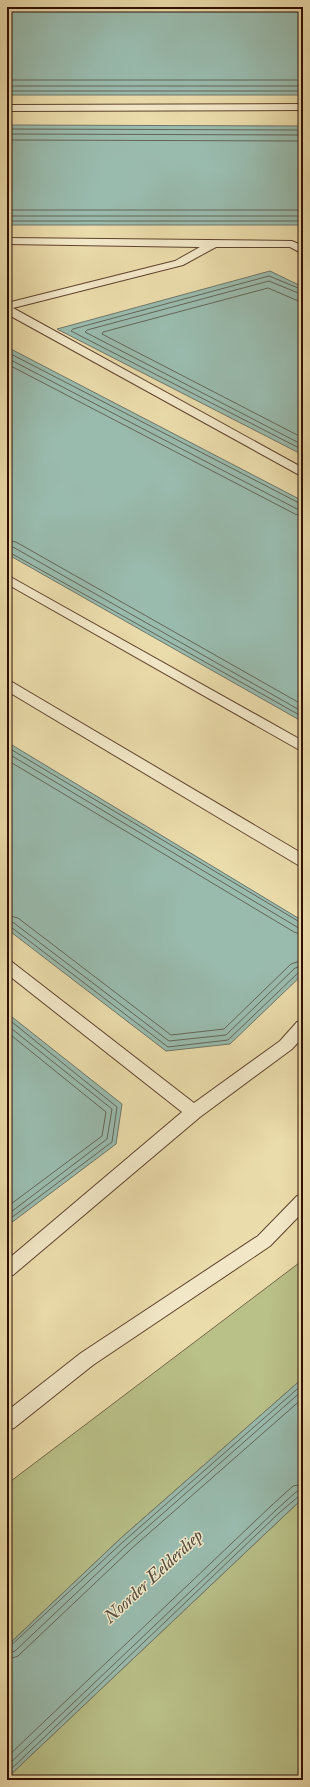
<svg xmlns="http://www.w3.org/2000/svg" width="310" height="1787" font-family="'IM FELL Double Pica',serif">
<rect width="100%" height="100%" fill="#ebdcab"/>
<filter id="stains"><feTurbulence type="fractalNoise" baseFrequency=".005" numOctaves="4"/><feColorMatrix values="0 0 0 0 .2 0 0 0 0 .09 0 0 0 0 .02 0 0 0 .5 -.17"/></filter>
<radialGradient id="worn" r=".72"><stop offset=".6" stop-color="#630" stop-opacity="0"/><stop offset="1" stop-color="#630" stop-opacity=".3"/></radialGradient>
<g fill="#b9c088" stroke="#746846">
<polygon points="303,1260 303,1378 121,1538 7,1646 7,1484"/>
<polygon points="303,1498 303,1780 7,1780 7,1778"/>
</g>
<g fill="#99bbae" stroke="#6f766a">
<polygon points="303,7 303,95 7,95 7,8"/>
<polygon points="7,125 303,126 303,225 7,225"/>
<polygon points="270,271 303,287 303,455 57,329"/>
<polygon points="7,347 303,501 303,722 7,554"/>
<polygon points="7,742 303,921 303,974 230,1044 166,1051 7,929"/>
<polygon points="7,1013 122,1104 116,1144 7,1226"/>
<polygon points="303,1378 303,1498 7,1778 7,1646 121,1538"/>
</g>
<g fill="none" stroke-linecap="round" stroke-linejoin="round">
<g stroke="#646558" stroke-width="1">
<polyline points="7,80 303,80"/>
<polyline points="7,86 303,86"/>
<polyline points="7,91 303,91"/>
<polyline points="7,129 303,130"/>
<polyline points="7,134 303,135"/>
<polyline points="7,140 303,141"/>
<polyline points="7,210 303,210"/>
<polyline points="7,216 303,216"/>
<polyline points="7,221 303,221"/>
<polyline points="303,290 269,276 73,329 71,331 303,450"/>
<polyline points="303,295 269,281 87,330 85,332 303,445"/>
<polyline points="303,301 296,300 268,288 103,332 102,334 303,438"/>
<polyline points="7,352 303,505"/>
<polyline points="7,358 297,509 303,510"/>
<polyline points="7,364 295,514 303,516"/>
<polyline points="7,540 16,542 303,705"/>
<polyline points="7,546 13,547 303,712"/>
<polyline points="7,551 303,717"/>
<polyline points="7,747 303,924"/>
<polyline points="7,753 297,927 303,929"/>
<polyline points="7,760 294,932 303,935"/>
<polyline points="7,915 18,918 171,1035 224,1029 291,964 303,960"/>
<polyline points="7,921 14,923 169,1041 226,1035 295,968 303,966"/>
<polyline points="7,926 11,927 168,1047 228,1040 299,972 303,971"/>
<polyline points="7,1018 117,1107 112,1142 7,1221"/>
<polyline points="7,1025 112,1109 107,1139 7,1215"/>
<polyline points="7,1032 106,1112 102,1136 7,1207"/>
<polyline points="7,1649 124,1541 303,1384"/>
<polyline points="7,1654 15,1651 127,1545 303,1390"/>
<polyline points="7,1660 18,1656 131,1549 303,1398"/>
<polyline points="7,1757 272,1505 293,1486 303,1484"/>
<polyline points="7,1766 276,1510 296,1492 303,1490"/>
<polyline points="7,1773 279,1513 299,1496 303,1495"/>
</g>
<defs>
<g id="lane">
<polygon points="303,104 303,110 7,111 7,105"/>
<polygon points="7,238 292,241 303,246 303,254 290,247 216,247 183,265 13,308 303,468 303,477 7,314 7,303 175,261 200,247 7,244"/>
<polygon points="7,575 303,741 303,752 7,584"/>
<polygon points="7,680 12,682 303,854 303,866 298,865 7,691"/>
<polygon points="7,960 12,962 194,1103 280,1041 297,1022 303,1020 303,1037 292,1049 200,1117 13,1275 7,1277 7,1260 182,1112 7,974"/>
<polygon points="303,1194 303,1212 270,1246 93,1365 14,1428 7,1430 7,1411 81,1353 258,1236 297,1196"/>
</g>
</defs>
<use href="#lane" stroke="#5e422d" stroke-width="2"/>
<use href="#lane" fill="#f2e8c8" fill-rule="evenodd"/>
</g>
<g text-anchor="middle" stroke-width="3" stroke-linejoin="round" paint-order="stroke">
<g font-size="18" font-style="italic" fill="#544b3f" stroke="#f2e8c8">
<text transform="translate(153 1576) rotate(-43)" y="6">Noorder Eelderdiep</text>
</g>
</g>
<rect width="310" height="1787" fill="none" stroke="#ebdcab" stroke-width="24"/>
<rect x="8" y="8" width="294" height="1771" fill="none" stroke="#2f0f03" stroke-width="2"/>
<rect x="12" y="12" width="286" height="1763" fill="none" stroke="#2f0f03"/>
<rect width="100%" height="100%" filter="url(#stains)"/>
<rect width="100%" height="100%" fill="url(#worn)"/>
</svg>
